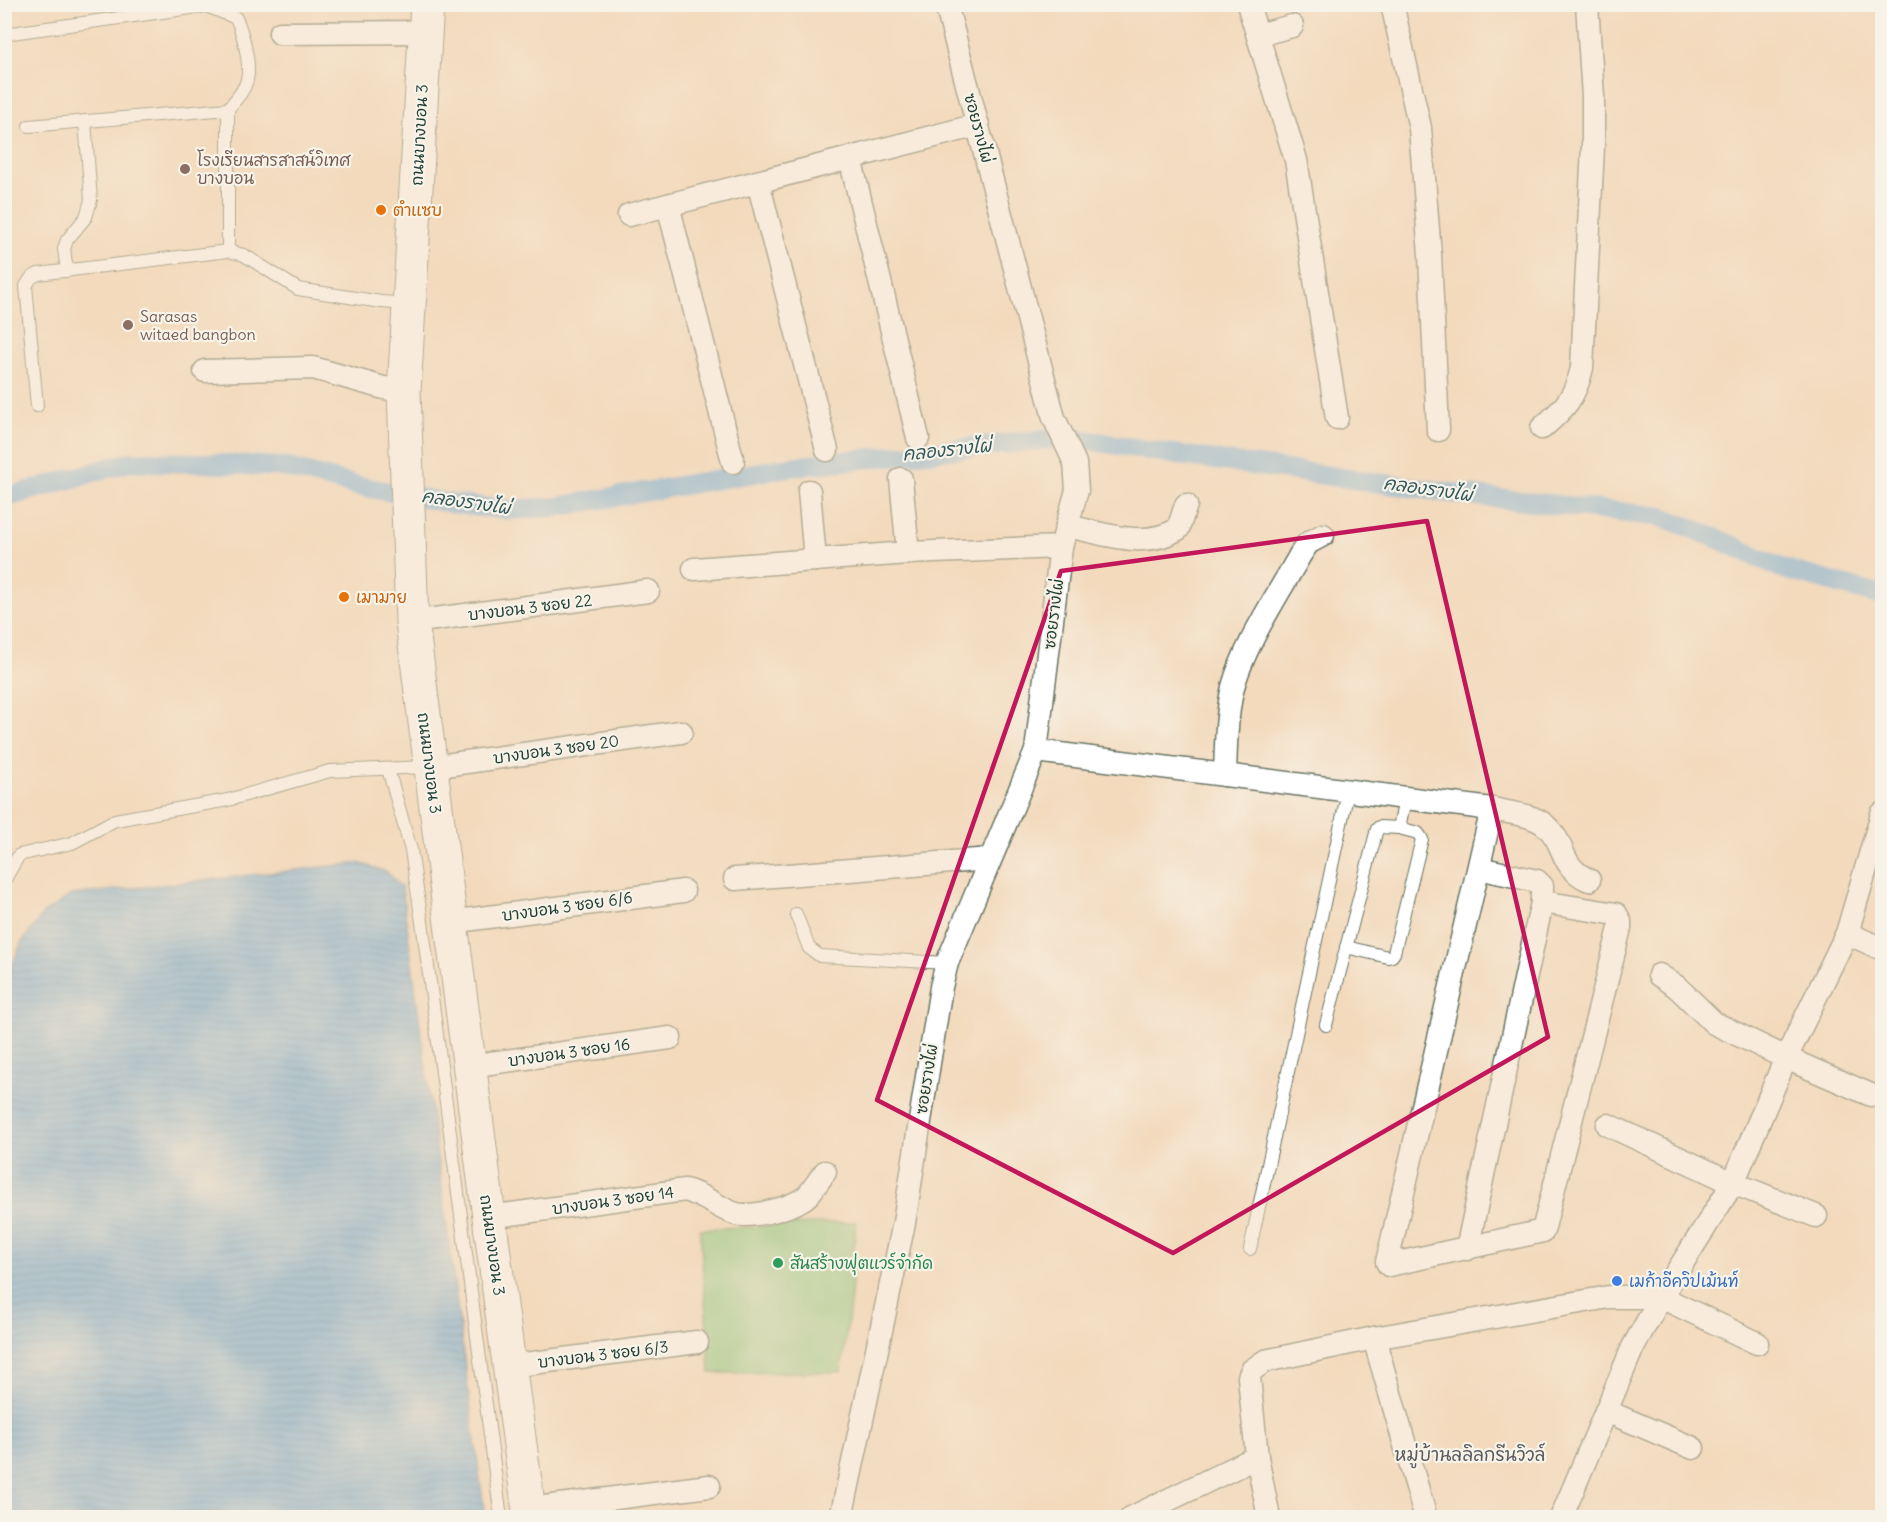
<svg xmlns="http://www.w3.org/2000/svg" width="1887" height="1522" font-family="Delius,'Playpen Sans Thai',sans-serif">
<defs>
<pattern id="water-rules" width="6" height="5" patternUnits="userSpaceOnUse" patternTransform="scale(1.5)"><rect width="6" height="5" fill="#68abdd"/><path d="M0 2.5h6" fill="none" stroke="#558cb4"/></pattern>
</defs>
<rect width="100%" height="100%" fill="#f7f3e8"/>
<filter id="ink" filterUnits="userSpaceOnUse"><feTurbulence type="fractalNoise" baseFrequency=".0167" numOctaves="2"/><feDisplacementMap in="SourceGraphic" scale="12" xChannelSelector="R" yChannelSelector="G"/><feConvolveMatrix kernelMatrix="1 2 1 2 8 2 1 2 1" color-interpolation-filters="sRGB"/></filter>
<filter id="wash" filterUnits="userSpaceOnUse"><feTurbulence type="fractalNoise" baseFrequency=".008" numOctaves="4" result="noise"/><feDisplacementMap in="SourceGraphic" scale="24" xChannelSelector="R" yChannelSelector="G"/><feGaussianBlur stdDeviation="1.35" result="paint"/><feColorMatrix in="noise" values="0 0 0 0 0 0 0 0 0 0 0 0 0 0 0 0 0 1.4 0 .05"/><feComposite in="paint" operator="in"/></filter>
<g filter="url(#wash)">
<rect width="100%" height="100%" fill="#f3dabd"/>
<polygon fill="#87ca84" stroke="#53845c" stroke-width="1.5" points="856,1222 851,1298 841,1372 710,1373 700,1229"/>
<polygon fill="url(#water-rules)" stroke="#447488" stroke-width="1.5" points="359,863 387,872 402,888 485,1517 5,1517 4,987 21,943 44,913 71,895"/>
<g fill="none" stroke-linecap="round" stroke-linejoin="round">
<polyline stroke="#68abdd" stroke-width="20" points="4,498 130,462 201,463 284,467 358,486 455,504 509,510 556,507 789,467 1068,437 1165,453 1459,494 1663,517 1718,539 1781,568 1882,596"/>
</g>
</g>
<g filter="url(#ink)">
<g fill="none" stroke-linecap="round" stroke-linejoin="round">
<defs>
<g id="lane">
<path d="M4,34L206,6L236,18C243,33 251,64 247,80C244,92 235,100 228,109V251"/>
<polyline points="29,126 228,109"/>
<polyline points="67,271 64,249 67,240 86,217 91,200 85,121"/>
<polyline points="37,406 26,286 31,278 38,274 228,251 244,255 298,289 381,302 408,304"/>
<polyline points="388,769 411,850 423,929 501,1518"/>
<polyline points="4,881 19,855 72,843 115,820 228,800 330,771 428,767"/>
<polyline points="796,914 809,948 820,956 947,963"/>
<polyline points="1346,947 1388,957 1392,956 1394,953 1422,839 1418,833 1399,828"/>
<polyline points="1326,1025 1377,829 1379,827 1399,828 1405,799"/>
<polyline points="1250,1249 1348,791"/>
</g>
<g id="street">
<polyline points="1248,4 1296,160 1337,418"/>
<polyline points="1392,4 1420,128 1430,255 1438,430"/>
<polyline points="280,33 425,32"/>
<polyline points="1258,35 1292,26"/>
<polyline points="850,158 918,438"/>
<polyline points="758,182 827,450"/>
<polyline points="668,205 733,462"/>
<polyline points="629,215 978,125"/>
<polyline points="205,371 313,368 384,388 404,391"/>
<path d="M1542,428C1564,409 1575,398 1582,368L1593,146V97L1587,4"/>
<polyline points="901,479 908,553"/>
<polyline points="809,491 815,560"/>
<path d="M1067,526C1103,533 1144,550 1178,529L1186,505"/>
<polyline points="694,569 908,553 1061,547"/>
<polyline points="412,622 648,591"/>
<path d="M1036,751L1492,809C1508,813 1534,814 1546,826C1567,844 1558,866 1589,880"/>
<polyline points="431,767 681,732"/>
<path d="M1225,775C1226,746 1226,716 1233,687C1244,645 1279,593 1300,555L1308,543L1323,535"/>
<polyline points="1492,809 1387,1262 1389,1265 1543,1231 1620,928 1620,921 1616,914 1542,902"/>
<polyline points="735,879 990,859"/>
<polyline points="451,922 683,891"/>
<polyline points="1847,933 1882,949"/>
<polyline points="1659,975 1677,987 1714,1023 1786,1058 1871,1095"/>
<polyline points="469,1066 670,1038"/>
<polyline points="1608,1125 1733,1183 1816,1216"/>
<path d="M489,1217L685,1190C705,1195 719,1209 736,1214C753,1218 796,1207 808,1195C814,1188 819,1180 825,1172"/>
<polyline points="1467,1249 1542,902 1542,886 1537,881 1479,868"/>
<polyline points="1374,1338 1426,1518"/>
<polyline points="509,1366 697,1342"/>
<polyline points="1606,1411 1693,1448"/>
<polyline points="1257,1457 1269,1518"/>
<polyline points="529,1509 709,1486"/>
<polyline points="841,1518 904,1223 941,987 947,963 1036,751 1061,547 1077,490 1075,463 1054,418 946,4"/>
<polyline points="1131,1518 1257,1457 1249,1377 1252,1370 1265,1361 1374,1338 1609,1297 1661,1297 1757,1343"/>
<polyline points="1561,1518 1633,1347 1661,1297 1733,1183 1786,1058 1847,933 1882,814"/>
</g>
<polyline id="secondary" points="427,4 404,391 412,622 489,1217 530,1518"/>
</defs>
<use href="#lane" stroke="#697464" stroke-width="14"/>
<use href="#street" stroke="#697464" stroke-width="25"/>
<use href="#secondary" stroke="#697464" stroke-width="35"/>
<use href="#lane" stroke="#fff" stroke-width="12"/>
<use href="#street" stroke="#fff" stroke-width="22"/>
<use href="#secondary" stroke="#fff" stroke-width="33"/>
</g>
</g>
<path d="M0 0H1887V1522H0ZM1427,521L1548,1037L1173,1253L877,1100L1061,571Z" fill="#f3dabd" fill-opacity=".55" fill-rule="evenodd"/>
<path fill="none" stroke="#c2185b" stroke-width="4.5" stroke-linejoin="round" d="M1427,521L1548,1037L1173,1253L877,1100L1061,571Z"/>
<g fill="#8d6e63" stroke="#f7f3e8" stroke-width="2">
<circle cx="185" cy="169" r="6"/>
<circle cx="128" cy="325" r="6"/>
</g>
<g fill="#e8710a" stroke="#f7f3e8" stroke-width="2">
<circle cx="381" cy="210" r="6"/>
<circle cx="344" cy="597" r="6"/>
</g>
<circle fill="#2e9e5b" stroke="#f7f3e8" stroke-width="2" cx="778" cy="1263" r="6"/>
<circle fill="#3f7fe0" stroke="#f7f3e8" stroke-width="2" cx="1617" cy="1281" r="6"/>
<g text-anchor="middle" stroke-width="4.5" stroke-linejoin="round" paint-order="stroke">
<g font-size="16" fill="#1f3d34" stroke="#f7f3e8">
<text transform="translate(979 128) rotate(75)" y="6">ซอยรางไผ่</text>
<text transform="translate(419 135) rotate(-87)" y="6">ถนนบางบอน 3</text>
<text transform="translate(530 607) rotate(-7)" y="6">บางบอน 3 ซอย 22</text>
<text transform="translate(1053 614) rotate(-83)" y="6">ซอยรางไผ่</text>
<text transform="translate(556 749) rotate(-8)" y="6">บางบอน 3 ซอย 20</text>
<text transform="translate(430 763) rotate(83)" y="6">ถนนบางบอน 3</text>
<text transform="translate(567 906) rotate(-8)" y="6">บางบอน 3 ซอย 6/6</text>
<text transform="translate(569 1052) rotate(-8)" y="6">บางบอน 3 ซอย 16</text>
<text transform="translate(926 1079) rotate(-81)" y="6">ซอยรางไผ่</text>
<text transform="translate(613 1200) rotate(-8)" y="6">บางบอน 3 ซอย 14</text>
<text transform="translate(493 1245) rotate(82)" y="6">ถนนบางบอน 3</text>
<text transform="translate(603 1354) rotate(-7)" y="6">บางบอน 3 ซอย 6/3</text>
</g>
<g font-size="16" fill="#785e54" stroke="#f7f3e8" text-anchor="start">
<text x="197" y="166">โรงเรียนสารสาสน์วิเทศ<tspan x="197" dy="18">บางบอน</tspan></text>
<text x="140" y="322">Sarasas<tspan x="140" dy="18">witaed bangbon</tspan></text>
</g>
<g font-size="16" fill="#c56008" stroke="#f7f3e8" text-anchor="start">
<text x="393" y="216">ตำแซบ</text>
<text x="356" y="603">เมามาย</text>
</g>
<g font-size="16" fill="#27864d" stroke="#f7f3e8" text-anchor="start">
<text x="790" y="1269">สันสร้างฟุตแวร์จำกัด</text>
</g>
<g font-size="16" fill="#366cbe" stroke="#f7f3e8" text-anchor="start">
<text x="1629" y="1287">เมก้าอีควิปเม้นท์</text>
</g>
<g font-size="18" font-style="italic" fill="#31585e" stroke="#f7f3e8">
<text transform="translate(947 450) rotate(-6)" y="6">คลองรางไผ่</text>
<text transform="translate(1428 489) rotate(8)" y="6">คลองรางไผ่</text>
<text transform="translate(466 502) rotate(8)" y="6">คลองรางไผ่</text>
</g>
<g font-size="18" fill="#5a5a5e" stroke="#f7f3e8">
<text x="1470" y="1461">หมู่บ้านลลิลกรีนวิวล์</text>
</g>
</g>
<rect width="1887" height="1522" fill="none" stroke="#f7f3e8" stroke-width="24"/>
</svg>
